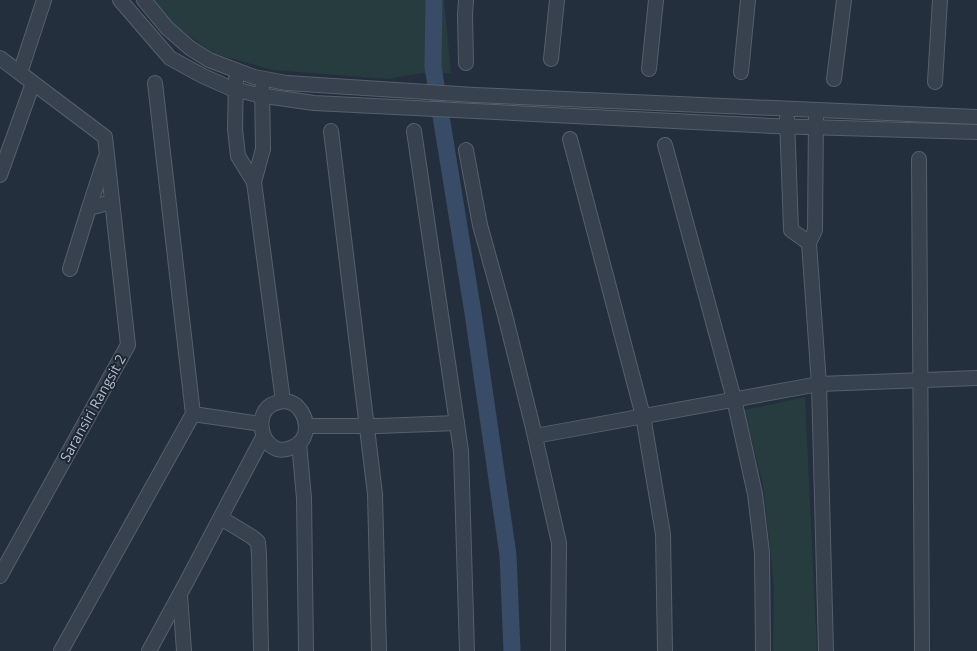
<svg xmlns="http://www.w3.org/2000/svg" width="977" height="651" font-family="'Open Sans',sans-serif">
<rect width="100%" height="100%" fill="#242f3e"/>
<g fill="#263c3f">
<polygon points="154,0 444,0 451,73 422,73 387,79 273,70 215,54 171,23"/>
<polygon points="805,397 817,651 773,651 774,585 763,485 744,410"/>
</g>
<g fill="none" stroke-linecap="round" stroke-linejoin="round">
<polyline stroke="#394c67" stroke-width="17" points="434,0 433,67 473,313 508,555 512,651"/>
<defs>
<g id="street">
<polyline points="120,0 170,58 203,76 230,88 258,95 314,103 772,126 977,132"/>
<polyline points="144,0 167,28 190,48 209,60 254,77 287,83 474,95 977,117"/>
<polyline points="0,58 105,137 128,345 0,576"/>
<polyline points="551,59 557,0"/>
<polyline points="466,63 465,15 466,0"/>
<polyline points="649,69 656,0"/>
<polyline points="741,72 748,0"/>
<polyline points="20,73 44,0"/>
<polyline points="236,79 235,129 238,156 254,182 263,149 262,88"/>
<polyline points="834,79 844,0"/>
<polyline points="935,82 940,0"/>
<polyline points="816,117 815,230 809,243 819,384 826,651"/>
<polyline points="787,118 791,230 809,243"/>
<polyline points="331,131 375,494 379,651"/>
<polyline points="414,131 461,451 467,651"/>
<polyline points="570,139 643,416 663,534 665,651"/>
<polyline points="665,145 734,399 755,494 762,553 763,651"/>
<polyline points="466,150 480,225 505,315 533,428 559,543 558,651"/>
<polyline points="919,159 922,651"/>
<polyline points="0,175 33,83"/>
<polyline points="254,182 283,401"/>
<polyline points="89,208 105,159"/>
<polyline points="70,269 89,208 112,202"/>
<path d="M283,401C299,401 309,419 305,434C302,446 283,454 273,447C259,438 257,414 271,405C274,403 279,402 283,401Z"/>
<polyline points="193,414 261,424"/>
<polyline points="306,426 378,426 457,423"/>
<polyline points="535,436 819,384 977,378"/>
<polyline points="299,443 304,498 306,651"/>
<polyline points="221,518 252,537 258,542 259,555 261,651"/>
<polyline points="180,595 184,651"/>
<polyline points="61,651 193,414 155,83"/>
<polyline points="149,651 187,581 263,437"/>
</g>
</defs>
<use href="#street" stroke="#565f6c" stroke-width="16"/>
<use href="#street" stroke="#38414e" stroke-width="14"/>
</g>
<g text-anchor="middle" stroke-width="4" stroke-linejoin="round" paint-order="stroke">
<g font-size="14" fill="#b4bcc9" stroke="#1d2633">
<text transform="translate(93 408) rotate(-61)" y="5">Saransiri Rangsit 2</text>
</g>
</g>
</svg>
